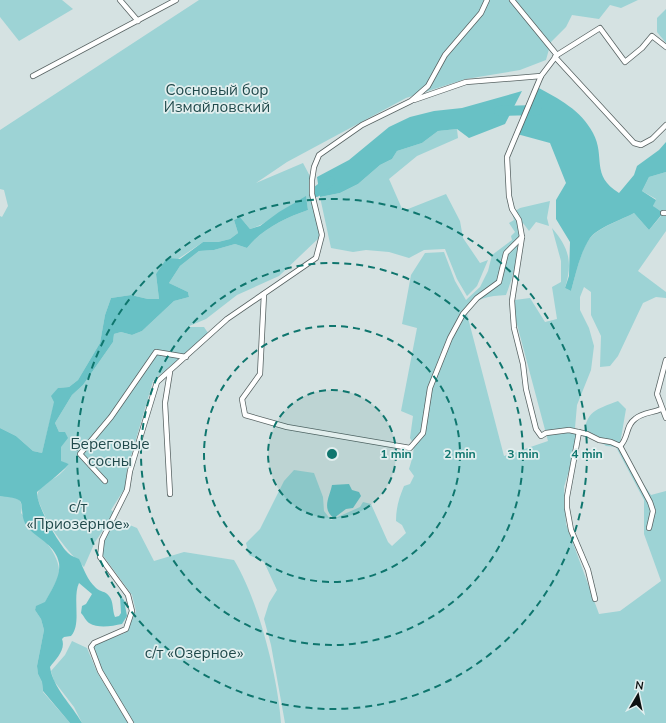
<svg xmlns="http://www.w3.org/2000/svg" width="666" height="723" font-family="Mulish,sans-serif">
<rect width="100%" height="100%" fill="#d5e2e2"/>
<g fill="#9dd3d5">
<polygon points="0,0 62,0 73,9 19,41 0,17"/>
<path d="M199,0H638L621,8L610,5L599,19L572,15L566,27L551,42L546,60L520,70L466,79L406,98L287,162L256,183L303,163L312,180V194L322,235L279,276L237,295L206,319L187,327H204L208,333L153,381L127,470L125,488L111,510L115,513L95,542L84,567C63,547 47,525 37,497C38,485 52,481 60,474C63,471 66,468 69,464L61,462L59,432L55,423L72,395L83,385L113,342L114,334L121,332L132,335L142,331L174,301L189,297L188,292L169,283L180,266L199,251L214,250L235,244L247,248C262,229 285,218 308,210L306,197C286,205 271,223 250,229L240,217L234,220L238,233L230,239L218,242H203L156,274L159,299H148L131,295L111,298L105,315L100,343L78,380L69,387L58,388L42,453L33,451L16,436L0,428V216L2,217L8,206L4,190L0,189V130Z"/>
<polygon points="666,9 666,43 657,32 657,18"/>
<polygon points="457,129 458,138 417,156 389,179 403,211 446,194 460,221 463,238 480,263 488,260 477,286 467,296 457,279 445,249 424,250 409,258 389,252 366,250 353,252 331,248 320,197 340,193 358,184 380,165 392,159 397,151 422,143 438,131"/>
<path d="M666,172V231L638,271L666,292V298L656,297L643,303L618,356L610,366L600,367L601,336L591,315V292L584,287L580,297V310L589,328L594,346L591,370L577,405L575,428L579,438L564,487L566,524L599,614L620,611L661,581L644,534V500L616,447L606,446L594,437H583C587,410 595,410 618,401L626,409L620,444L633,469L651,495L666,491V723H285L271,645L264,619L269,603L277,590L264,562L249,555L246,543L260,529L284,481L294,470L314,473L323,497L324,511L331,520L360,507L363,502L371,504L388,542L392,546L406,533L402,525L396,521C396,508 399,498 404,486L410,484L414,476L409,469C412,458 417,448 410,438L413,416L401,411L417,328L402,324L411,275L425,253L444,252L455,281L466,300L480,287L488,271L492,255L512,240L511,236L515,232L509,223L514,220L512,213L520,208L550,201L547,218L549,226L536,222L529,231L523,223L519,227C521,249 514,274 506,295C489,296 475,297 467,314L504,456L548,441L515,317V300L530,298L545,322L557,319L552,287L561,282V261L552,228C569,248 573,262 565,288L571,291C576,273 580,252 590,238C598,228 623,219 634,213L649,230L662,215L653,206L656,199L642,191L649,177Z"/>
<path d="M0,495C13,498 25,496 21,513C34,529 65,556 58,577C55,586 49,594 45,603L36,607L35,610L41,619L44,630L37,666L38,674L42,682L43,692L70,723H0Z"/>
<path d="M115,519L137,528L154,561L184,552L234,560C258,599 278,677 281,723H133L102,671L93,647L98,643L125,633L136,611L132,595L102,554V545L108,530Z"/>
<polygon points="72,641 87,648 97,672 128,723 82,723 74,707 54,681 51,671 65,655"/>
</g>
<g fill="#68c1c5">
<path d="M537,87C559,99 581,110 593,133C606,157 590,175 619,193L634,175L637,166L659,150L666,142V172L649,177L642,191L656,200L653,206L663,213L649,230L634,213C623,219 597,228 590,238C580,253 576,273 571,291L565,288L569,276L570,242L556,219V200L566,183L550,143L517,134Z"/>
<polygon points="522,91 505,124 469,138 457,129 438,131 422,143 397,151 392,159 380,165 358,184 340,193 320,197 317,177 349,160 389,127 410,117 434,111 462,108"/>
<path d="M306,196L308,210C285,218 262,229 247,248L235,244L214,250L199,251L180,266L169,283L188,292L189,297L174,301L142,331L132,335L121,332L114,334L113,342L83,385L72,395L55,423L59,432H65L68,438L61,447V461L69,464C59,475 48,482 37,492C36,505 59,544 68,553C71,556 75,557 79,559C84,569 87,580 96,588C100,592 106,591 109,596C114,602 112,610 115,617L119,616L121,613L120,596L124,600L127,616L122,624C112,626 99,629 89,623C86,621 84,616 81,613L82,606L86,604L92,594L79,583C72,598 82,624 71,636L64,637L62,639C66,650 56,659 50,667C53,688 72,705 82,723H70L43,691L42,682L38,674L37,666L44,630L41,619L35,610L36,606L45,602C51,590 61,577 59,563C56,546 39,539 29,529C19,518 24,505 20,501C16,497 6,497 0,496V428L16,436L33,451L42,453L54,402L51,396L58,388L69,387L78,380L100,343L105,315L111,298L131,295L148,299H159L156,274L167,258L180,259L203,242H218L230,239L238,233L234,220L240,217L250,229L260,226L279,212Z"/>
<path d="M349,484L352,490L359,492L361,496L353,508L346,509L334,518C321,509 330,496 332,485Z"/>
</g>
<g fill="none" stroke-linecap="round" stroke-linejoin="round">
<g stroke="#68c1c5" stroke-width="10">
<polyline points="499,111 537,110"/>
<polyline points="316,192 330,181"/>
</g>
<defs>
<g id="street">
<polyline points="120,0 138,21"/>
<polyline points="512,0 557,55 541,76 507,157 509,196 512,209 519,220 522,237 512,301 514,328 523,364 526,389 536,429 541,436 546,433 569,430 587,434 599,440 611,442 620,446 650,502 653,511 649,528"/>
<polyline points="557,55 600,28 625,62 642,48 652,36 666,47"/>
<polyline points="555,57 634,143 641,145 652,139 666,125"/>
<polyline points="33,76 176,0"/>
<polyline points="414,100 466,82 541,76"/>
<polyline points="663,213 666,213"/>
<polyline points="264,294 260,374 242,399 245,415 287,427 410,448 423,433 430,388 450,338 463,314 477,298 499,282 506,253 522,237"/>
<polyline points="666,360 657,394 666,418"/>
<polyline points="170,372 165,403 170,494"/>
<polyline points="579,432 567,497 567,508 571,530 588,570 595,599"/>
<path d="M620,446C629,438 625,426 635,419C643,412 653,413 661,409"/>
<polyline points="105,481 80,454 111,417 156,352 186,357"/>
<polyline points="131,723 100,671 91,647 94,643 126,629 132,611 128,595 100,557 102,540 127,490 130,471 157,382 227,319 316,258 322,235 312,194 312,180 314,167 319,155 362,125 411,101 428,86 445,55 481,13 487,0"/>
</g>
</defs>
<use href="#street" stroke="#586363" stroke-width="6"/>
<use href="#street" stroke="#fff" stroke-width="4.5"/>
</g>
<circle cx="332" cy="454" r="64" fill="#0f766e" fill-opacity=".12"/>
<g fill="none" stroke="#0f766e" stroke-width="2" stroke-dasharray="7 5">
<circle cx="332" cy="454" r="64"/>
<circle cx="332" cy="454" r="128"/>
<circle cx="332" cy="454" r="191"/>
<circle cx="332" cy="454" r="255"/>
</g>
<g text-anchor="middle" stroke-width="3.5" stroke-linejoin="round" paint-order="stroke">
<g font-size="15" fill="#20494b" stroke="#e2efef">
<text x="217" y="95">Сосновый бор<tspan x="217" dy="17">Измайловский</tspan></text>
<text x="110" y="449">Береговые<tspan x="110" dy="17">сосны</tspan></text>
<text x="78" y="512">с/т<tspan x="78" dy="17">«Приозерное»</tspan></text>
<text x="194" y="658">с/т «Озерное»</text>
</g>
</g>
<circle cx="332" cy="454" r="6" fill="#0f766e" stroke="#e2efef" stroke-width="2"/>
<g font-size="12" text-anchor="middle" font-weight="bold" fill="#0f766e" stroke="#e2efef" stroke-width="3.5" stroke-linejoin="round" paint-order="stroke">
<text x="396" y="458">1 min</text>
<text x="460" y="458">2 min</text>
<text x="523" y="458">3 min</text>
<text x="587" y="458">4 min</text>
</g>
<g transform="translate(638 695) rotate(9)" stroke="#e2efef" stroke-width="3" paint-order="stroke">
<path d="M0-3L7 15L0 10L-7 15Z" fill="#0d1111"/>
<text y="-6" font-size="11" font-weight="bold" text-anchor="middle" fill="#0d1111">N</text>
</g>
</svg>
